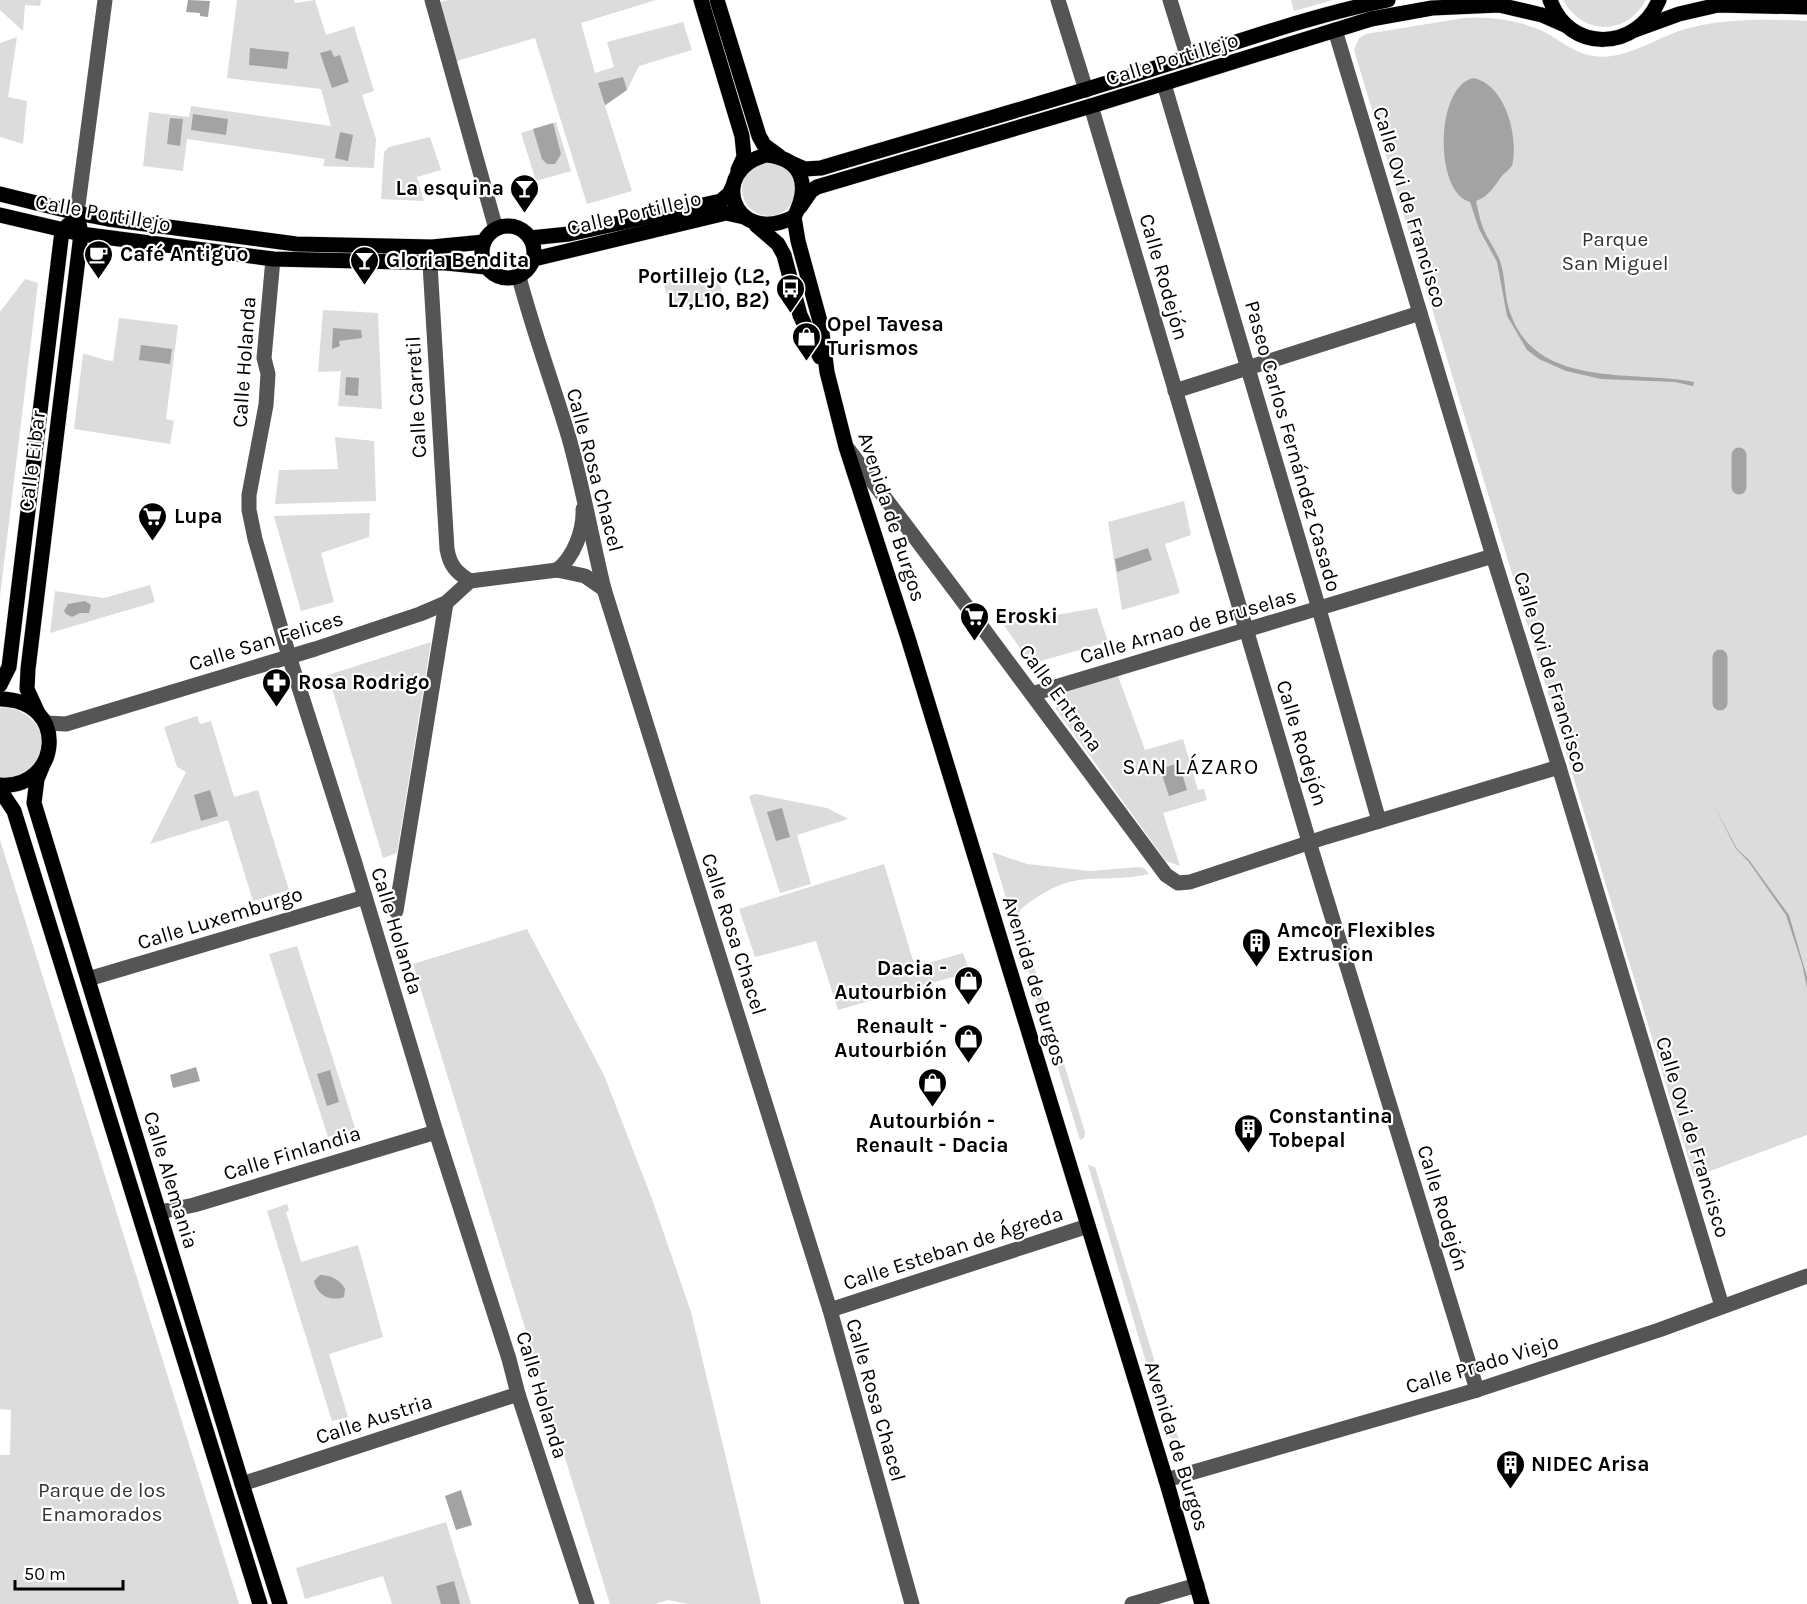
<svg xmlns="http://www.w3.org/2000/svg" width="1807" height="1604" font-family="Karla,sans-serif">
<rect width="100%" height="100%" fill="#fff"/>
<g fill="#dcdcdc">
<polygon points="0,0 41,0 40,6 25,5 23,31 0,10"/>
<polygon points="237,0 294,0 295,3 315,0 326,35 354,26 374,91 362,95 376,139 374,168 323,166 325,159 187,139 183,171 143,166 149,112 189,117 191,106 331,126 321,89 227,78"/>
<polygon points="448,0 656,0 581,23 595,73 614,67 607,42 683,22 692,50 639,66 627,90 605,106 632,191 587,204 535,38 450,63 433,4"/>
<polygon points="1291,0 1333,0 1294,11"/>
<path d="M1563,0H1646C1626,36 1583,36 1563,0Z"/>
<path d="M1464,18C1490,17 1515,19 1540,30C1558,38 1573,53 1593,56C1627,61 1658,36 1689,28C1728,18 1767,19 1807,21V1135L1694,1177L1354,50L1359,38L1366,34Z"/>
<polygon points="17,37 8,97 27,101 23,144 0,137 0,43"/>
<polygon points="556,122 571,171 536,181 521,133"/>
<polygon points="430,137 441,170 417,177 424,201 381,199 384,152 389,147"/>
<circle cx="769" cy="189" r="27"/>
<polygon points="715,267 723,295 671,309 663,282"/>
<polygon points="25,279 38,283 0,596 0,312"/>
<polygon points="323,310 378,313 382,409 338,406 341,371 318,372"/>
<path d="M119,318L178,325L166,419L174,421L170,444L74,429L83,354C94,355 100,360 113,361Z"/>
<polygon points="335,437 374,441 376,501 275,504 279,470 338,469"/>
<polygon points="1184,501 1191,535 1165,544 1180,593 1122,610 1108,522"/>
<polygon points="370,513 369,537 321,553 334,602 301,611 274,516"/>
<polygon points="150,585 155,602 50,633 55,591 104,598"/>
<polygon points="1097,608 1108,642 1037,662 1029,661 1003,624"/>
<polygon points="431,642 397,853 383,858 328,675"/>
<polygon points="1118,676 1145,750 1183,739 1198,790 1204,789 1207,800 1163,813 1180,866 1166,861 1056,709 1055,701 1058,694"/>
<path d="M5,707C32,711 53,735 37,761C33,766 29,772 23,775C17,778 7,777 0,779V708Z"/>
<polygon points="197,716 200,724 211,721 234,797 258,790 289,890 253,901 228,820 150,844 186,772 177,767 164,727"/>
<polygon points="756,794 827,808 848,819 797,835 811,884 780,893 749,796"/>
<polygon points="0,840 239,1604 0,1604 0,1455 10,1455 11,1410 0,1409"/>
<path d="M992,852L1027,864L1090,871L1139,867L1144,868L1149,874C1128,879 1109,878 1087,879C1061,881 1040,893 1020,910L1019,918L1085,1132L1084,1138L1080,1140Z"/>
<polygon points="884,864 915,967 963,953 970,972 838,1010 816,941 755,957 739,909"/>
<polygon points="527,929 604,1075 652,1199 691,1312 761,1604 688,1604 668,1600 655,1604 610,1604 413,964"/>
<polygon points="297,946 355,1128 328,1137 269,954"/>
<polygon points="1088,1165 1095,1167 1181,1447 1167,1434"/>
<polygon points="287,1204 289,1211 286,1212 301,1262 358,1245 383,1337 329,1354 348,1417 332,1421 267,1211"/>
<polygon points="446,1522 471,1604 392,1604 383,1576 305,1599 296,1568"/>
</g>
<g fill="#a3a3a3">
<polygon points="188,0 210,1 208,17 200,16 200,13 186,12"/>
<polygon points="250,48 289,52 287,69 249,65"/>
<polygon points="331,50 334,57 340,55 349,82 332,88 320,53"/>
<polygon points="623,77 627,90 605,105 598,83"/>
<path d="M1473,78C1506,84 1519,138 1512,166C1509,170 1504,173 1501,177C1493,188 1489,196 1476,201C1478,210 1480,220 1483,228C1488,240 1496,250 1500,261C1506,278 1504,298 1511,315C1538,389 1633,370 1694,382L1693,386L1675,382L1601,379L1566,371L1539,359L1527,350L1507,316L1497,262L1479,229L1470,202C1434,193 1435,87 1473,78Z"/>
<polygon points="193,114 228,119 226,135 191,130"/>
<polygon points="170,118 183,119 180,146 167,144"/>
<polygon points="553,123 561,154 555,164 547,164 542,159 533,129"/>
<polygon points="340,132 353,135 348,161 335,158"/>
<polygon points="333,328 361,330 362,338 339,341 340,346 332,349"/>
<polygon points="141,345 172,349 170,364 139,360"/>
<polygon points="346,377 359,378 358,396 345,395"/>
<polygon points="1148,548 1152,560 1117,572 1115,559"/>
<polygon points="85,601 91,605 89,613 80,613 72,617 66,614 64,611 68,604"/>
<polygon points="1179,763 1187,790 1169,796 1160,769"/>
<polygon points="210,790 218,816 201,821 194,795"/>
<polygon points="1711,800 1737,849 1749,860 1789,915 1807,977 1807,1019 1807,988 1802,964 1786,915 1748,861 1736,849"/>
<polygon points="782,808 790,837 776,841 767,812"/>
<polygon points="196,1067 200,1081 173,1088 170,1075"/>
<polygon points="330,1070 339,1102 327,1106 317,1074"/>
<path d="M320,1275C331,1275 340,1280 345,1289L344,1297C330,1302 317,1295 314,1281Z"/>
<polygon points="461,1490 472,1525 456,1530 445,1496"/>
<polygon points="454,1581 460,1604 441,1604 436,1586"/>
</g>
<g fill="none" stroke-linecap="round" stroke-linejoin="round">
<g stroke="#a3a3a3" stroke-width="15">
<polyline points="1739,455 1739,487"/>
<polyline points="1720,703 1720,657"/>
</g>
<defs>
<g id="major">
<polyline points="701,0 742,136 744,157 738,170"/>
<polyline points="717,0 759,136 764,145 779,156"/>
<path d="M1550,0C1569,54 1638,51 1659,0"/>
<polyline points="1635,30 1679,14 1718,5 1807,7"/>
<path d="M767,155C804,159 810,187 794,217C731,248 708,168 767,155Z"/>
<path d="M789,162L805,169L821,168C931,135 1042,104 1152,69C1230,45 1308,16 1388,0"/>
<polyline points="0,194 77,213 108,219 296,244 432,247 484,242"/>
<polyline points="800,207 811,191 817,187 1091,106 1371,19 1432,8 1499,5 1542,15 1567,26"/>
<polyline points="0,215 81,234 273,259 446,263 486,267"/>
<polyline points="794,217 798,241 821,325 827,372 846,447 908,638 1166,1480 1202,1604"/>
<polyline points="756,225 778,244 784,255 800,315 820,357"/>
<circle cx="508" cy="252" r="26"/>
<polyline points="530,238 569,234 721,201 729,194 733,186"/>
<polyline points="534,259 726,213 744,217"/>
<polyline points="0,685 9,667 62,231 68,225"/>
<path d="M0,699C71,700 60,790 0,785"/>
<polyline points="37,711 27,689 28,669 81,234 77,213"/>
<polyline points="42,767 37,779 34,803 242,1484 280,1604"/>
<polyline points="0,790 14,811 260,1604"/>
</g>
</defs>
<use href="#major" stroke="#dbdbdb" stroke-width="16"/>
<g stroke="#555" stroke-width="15">
<polyline points="432,0 496,229"/>
<polyline points="1058,0 1086,90"/>
<polyline points="1170,0 1188,58"/>
<polyline points="1335,30 1493,556 1559,767 1722,1306"/>
<polyline points="1164,84 1319,609 1379,821"/>
<polyline points="1091,106 1313,855 1477,1390"/>
<polyline points="77,213 105,0"/>
<polyline points="273,259 264,358 268,374 266,405 249,495 249,510 255,539 289,656 354,860 436,1132 509,1359 518,1394 587,1604"/>
<path d="M430,264L447,549C450,566 456,572 470,581"/>
<path d="M519,277C533,331 553,384 569,438C583,488 592,539 604,589L830,1310L912,1604"/>
<polyline points="1175,391 1420,313"/>
<polyline points="848,449 956,592 1166,875 1178,883 1190,882 1326,837 1559,767"/>
<path d="M557,570C574,557 584,530 583,509"/>
<polyline points="1032,694 1493,556"/>
<polyline points="46,723 66,724 315,649 420,614 446,603 470,581 557,570 585,576 604,589"/>
<polyline points="396,911 446,603"/>
<polyline points="88,979 365,897"/>
<polyline points="160,1212 194,1205 436,1132"/>
<polyline points="830,1310 1088,1226"/>
<polyline points="1166,1480 1477,1390 1659,1330 1807,1276"/>
<polyline points="242,1484 518,1394"/>
<polyline points="1132,1604 1197,1585"/>
</g>
<use href="#major" stroke="#000" stroke-width="15"/>
</g>
<defs>
<symbol id="bar-pin" viewBox="-11 -11 22 30"><path d="M0 17L-7.5 6A9.5 9.5 0 1 1 7.5 6Z" fill="#000" stroke="#fff"/><path d="M-6-5H6L.8 .8V4.5H3.5V6h-7V4.5H-.8V.8Z" fill="#fff"/></symbol>
<symbol id="cafe-pin" viewBox="-11 -11 22 30"><path d="M0 17L-7.5 6A9.5 9.5 0 1 1 7.5 6Z" fill="#000" stroke="#fff"/><path d="M-5.5-4.5H6V0H3Q3 3.5 0 3.5H-2.5Q-5.5 3.5-5.5 0ZM3-3.2v2h1.7v-2ZM-6 4.5H4V6H-6Z" fill="#fff"/></symbol>
<symbol id="bus-pin" viewBox="-11 -11 22 30"><path d="M0 17L-7.5 6A9.5 9.5 0 1 1 7.5 6Z" fill="#000" stroke="#fff"/><path d="M-5-6H5V4H4V6H2V4H-2V6H-4V4H-5ZM-3.5-4V0h7V-4ZM-3.5 1.2v1.5H-2V1.2ZM2 1.2v1.5H3.5V1.2Z" fill="#fff"/></symbol>
<symbol id="shop-pin" viewBox="-11 -11 22 30"><path d="M0 17L-7.5 6A9.5 9.5 0 1 1 7.5 6Z" fill="#000" stroke="#fff"/><path d="M-5-2.5h2.3a2.7 3.5 0 0 1 5.4 0H5L5.5 6h-11ZM-1.5-2.5h3a1.5 2.3 0 0 0-3 0Z" fill="#fff"/></symbol>
<symbol id="supermarket-pin" viewBox="-11 -11 22 30"><path d="M0 17L-7.5 6A9.5 9.5 0 1 1 7.5 6Z" fill="#000" stroke="#fff"/><path d="M-6-5.5h2.5l.6 2H6L4.5 2H-2.5L-4.4-4H-6ZM-1.5 3.2a1.3 1.3 0 1 0 .1 0ZM3 3.2a1.3 1.3 0 1 0 .1 0Z" fill="#fff"/></symbol>
<symbol id="pharmacy-pin" viewBox="-11 -11 22 30"><path d="M0 17L-7.5 6A9.5 9.5 0 1 1 7.5 6Z" fill="#000" stroke="#fff"/><path d="M-2-6h4v4h4v4h-4v4h-4v-4h-4v-4h4Z" fill="#fff"/></symbol>
<symbol id="building-pin" viewBox="-11 -11 22 30"><path d="M0 17L-7.5 6A9.5 9.5 0 1 1 7.5 6Z" fill="#000" stroke="#fff"/><path d="M-4-6H4V6H1V3H-1V6H-4ZM-2.5-4.3h1.7v1.8h-1.7ZM.8-4.3h1.7v1.8H.8ZM-2.5-1h1.7V.8h-1.7ZM.8-1h1.7V.8H.8Z" fill="#fff"/></symbol>
</defs>
<g fill-rule="evenodd">
<use href="#bar-pin" x="508" y="172" width="33" height="45"/>
<use href="#cafe-pin" x="82" y="238" width="33" height="45"/>
<use href="#bar-pin" x="348" y="244" width="33" height="45"/>
<use href="#bus-pin" x="774" y="272" width="33" height="45"/>
<use href="#shop-pin" x="790" y="320" width="33" height="45"/>
<use href="#supermarket-pin" x="136" y="500" width="33" height="45"/>
<use href="#supermarket-pin" x="958" y="600" width="33" height="45"/>
<use href="#pharmacy-pin" x="260" y="666" width="33" height="45"/>
<use href="#building-pin" x="1240" y="926" width="33" height="45"/>
<use href="#shop-pin" x="952" y="964" width="33" height="45"/>
<use href="#shop-pin" x="952" y="1022" width="33" height="45"/>
<use href="#shop-pin" x="916" y="1066" width="33" height="45"/>
<use href="#building-pin" x="1232" y="1112" width="33" height="45"/>
<use href="#building-pin" x="1494" y="1448" width="33" height="45"/>
</g>
<g text-anchor="middle" stroke-width="4.5" stroke-linejoin="round" paint-order="stroke">
<g font-size="21" fill="#000" stroke="#fff">
<text transform="translate(1172 59) rotate(-17)" y="7">Calle Portillejo</text>
<text transform="translate(1410 207) rotate(73)" y="7">Calle Ovi de Francisco</text>
<text transform="translate(103 213) rotate(10)" y="7">Calle Portillejo</text>
<text transform="translate(634 213) rotate(-13)" y="7">Calle Portillejo</text>
<text transform="translate(1164 277) rotate(74)" y="7">Calle Rodejón</text>
<text transform="translate(244 362) rotate(-86)" y="7">Calle Holanda</text>
<text transform="translate(416 397) rotate(-93)" y="7">Calle Carretil</text>
<text transform="translate(1293 446) rotate(74)" y="7">Paseo Carlos Fernández Casado</text>
<text transform="translate(32 461) rotate(-83)" y="7">Calle Eibar</text>
<text transform="translate(595 470) rotate(75)" y="7">Calle Rosa Chacel</text>
<text transform="translate(892 517) rotate(72)" y="7">Avenida de Burgos</text>
<text transform="translate(1188 626) rotate(-16)" y="7">Calle Arnao de Bruselas</text>
<text transform="translate(266 641) rotate(-17)" y="7">Calle San Felices</text>
<text transform="translate(1551 672) rotate(73)" y="7">Calle Ovi de Francisco</text>
<text transform="translate(1061 698) rotate(54)" y="7">Calle Entrena</text>
<text transform="translate(1302 743) rotate(73)" y="7">Calle Rodejón</text>
<text transform="translate(220 918) rotate(-17)" y="7">Calle Luxemburgo</text>
<text transform="translate(397 931) rotate(73)" y="7">Calle Holanda</text>
<text transform="translate(734 934) rotate(72)" y="7">Calle Rosa Chacel</text>
<text transform="translate(1035 981) rotate(73)" y="7">Avenida de Burgos</text>
<text transform="translate(1693 1137) rotate(73)" y="7">Calle Ovi de Francisco</text>
<text transform="translate(292 1153) rotate(-17)" y="7">Calle Finlandia</text>
<text transform="translate(171 1180) rotate(73)" y="7">Calle Alemania</text>
<text transform="translate(1443 1208) rotate(73)" y="7">Calle Rodejón</text>
<text transform="translate(953 1248) rotate(-18)" y="7">Calle Esteban de Ágreda</text>
<text transform="translate(1482 1364) rotate(-17)" y="7">Calle Prado Viejo</text>
<text transform="translate(542 1395) rotate(73)" y="7">Calle Holanda</text>
<text transform="translate(876 1400) rotate(74)" y="7">Calle Rosa Chacel</text>
<text transform="translate(374 1419) rotate(-18)" y="7">Calle Austria</text>
<text transform="translate(1177 1446) rotate(73)" y="7">Avenida de Burgos</text>
</g>
<g font-size="21" font-weight="bold" fill="#000" stroke="#fff" text-anchor="start">
<text x="504" y="195" text-anchor="end">La esquina</text>
<text x="120" y="261">Café Antiguo</text>
<text x="386" y="267">Gloria Bendita</text>
<text x="770" y="283" text-anchor="end">Portillejo (L2,<tspan x="770" dy="24">L7,L10, B2)</tspan></text>
<text x="827" y="331">Opel Tavesa<tspan x="827" dy="24">Turismos</tspan></text>
<text x="174" y="523">Lupa</text>
<text x="995" y="623">Eroski</text>
<text x="298" y="689">Rosa Rodrigo</text>
<text x="1277" y="937">Amcor Flexibles<tspan x="1277" dy="24">Extrusion</tspan></text>
<text x="947" y="975" text-anchor="end">Dacia -<tspan x="947" dy="24">Autourbión</tspan></text>
<text x="947" y="1033" text-anchor="end">Renault -<tspan x="947" dy="24">Autourbión</tspan></text>
<text x="1269" y="1123">Constantina<tspan x="1269" dy="24">Tobepal</tspan></text>
<text x="932" y="1128" text-anchor="middle">Autourbión -<tspan x="932" dy="24">Renault - Dacia</tspan></text>
<text x="1531" y="1471">NIDEC Arisa</text>
</g>
<g font-size="21" fill="#333" stroke="#fff">
<text x="1615" y="246">Parque<tspan x="1615" dy="24">San Miguel</tspan></text>
<text x="102" y="1497">Parque de los<tspan x="102" dy="24">Enamorados</tspan></text>
</g>
<g font-size="22" letter-spacing="1.5" fill="#000" stroke="#fff">
<text x="1191" y="774">SAN LÁZARO</text>
</g>
</g>
<path d="M15 1580v9h108v-9" fill="none" stroke="#000000" stroke-width="3"/>
<text x="24" y="1580" font-size="18" fill="#000000" stroke="#ffffff" stroke-width="4.5" paint-order="stroke">50 m</text>
</svg>
